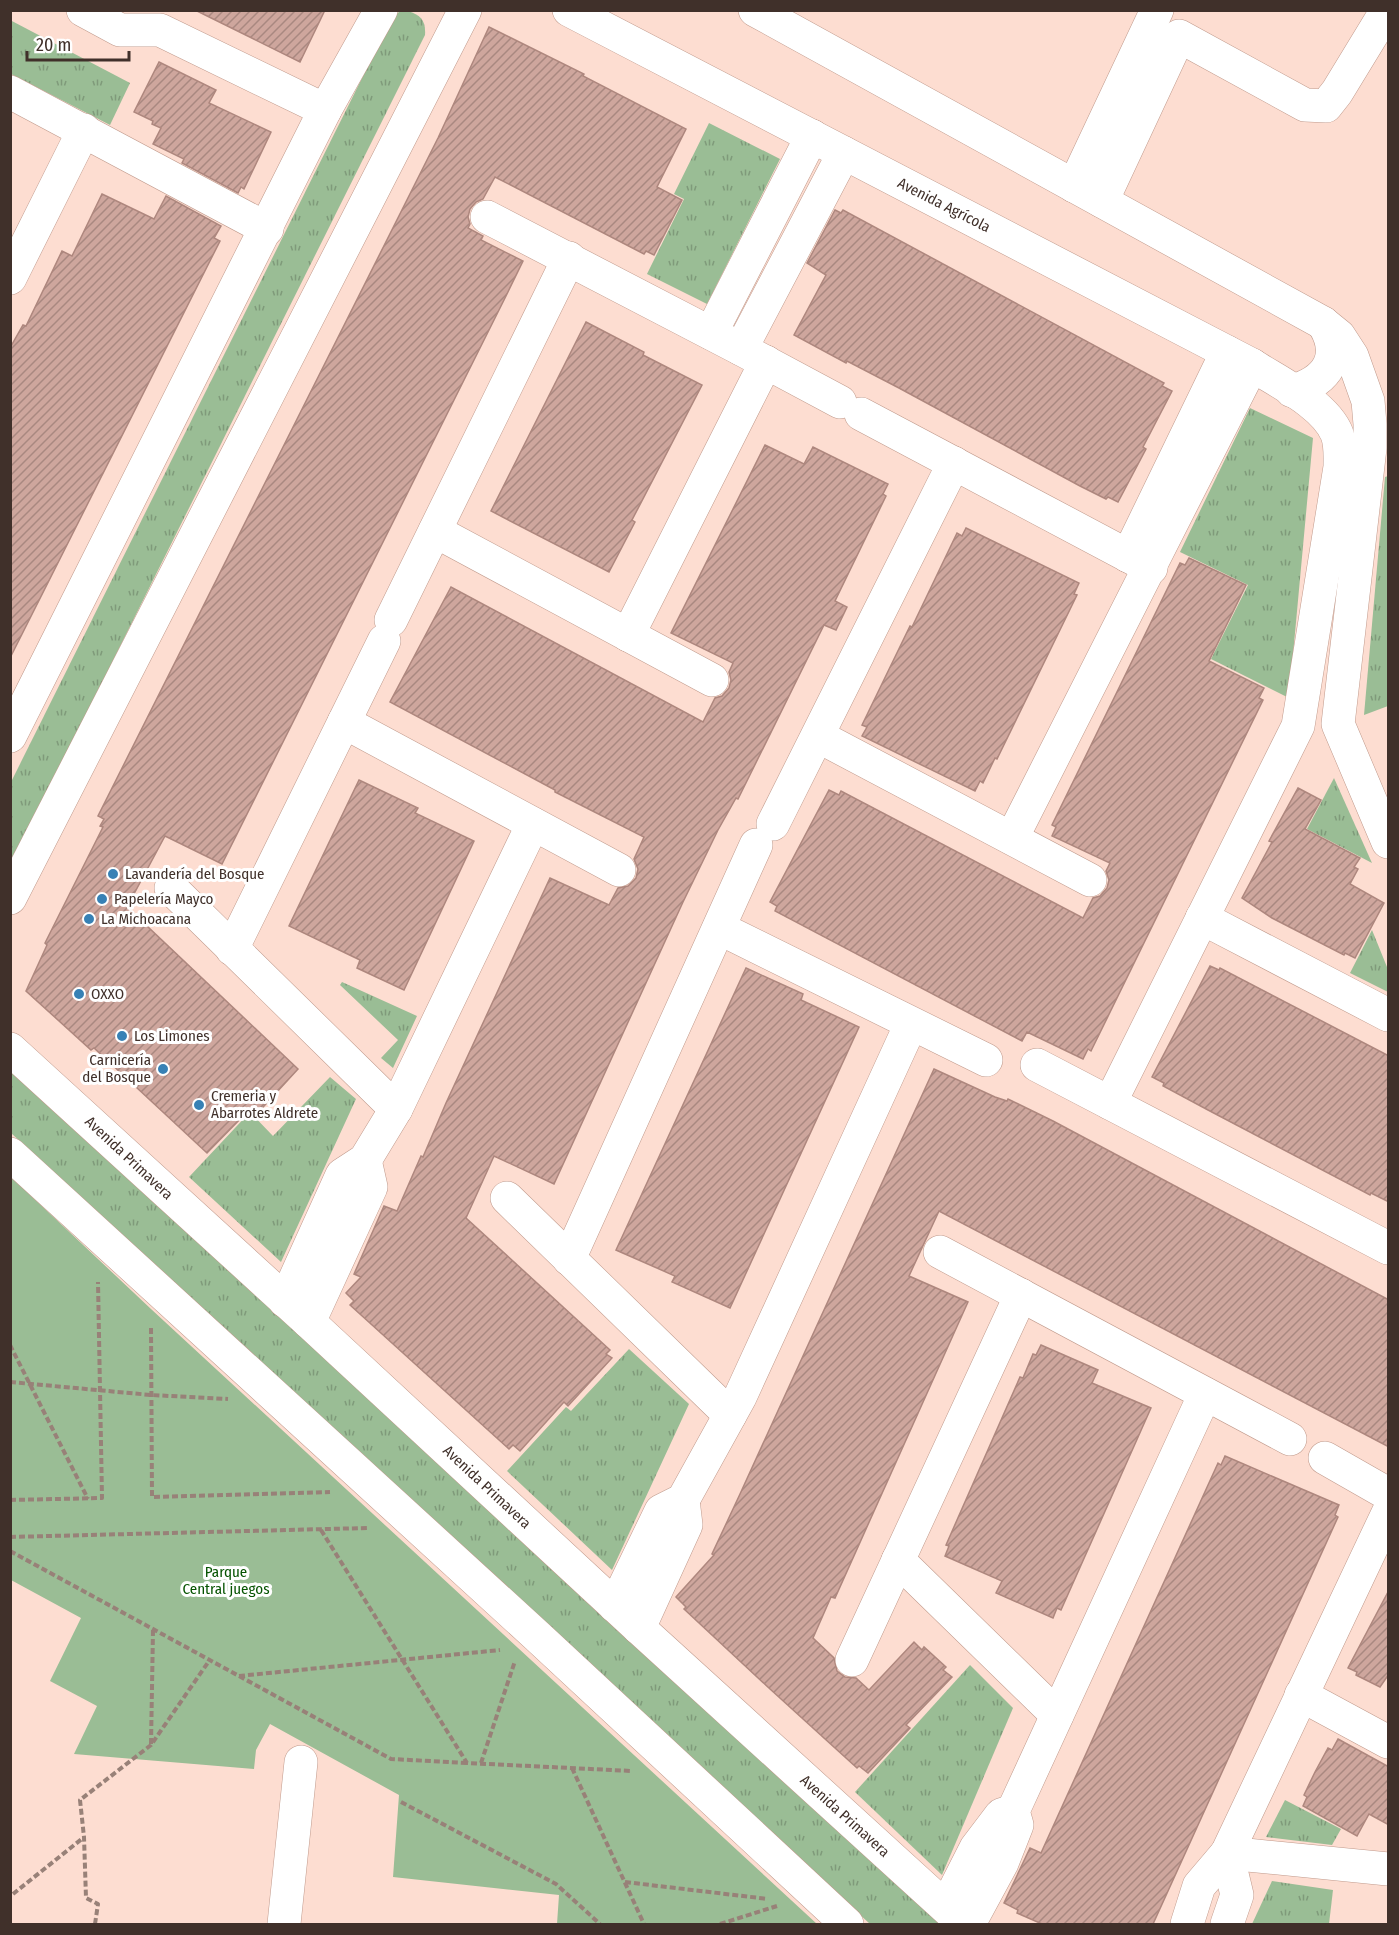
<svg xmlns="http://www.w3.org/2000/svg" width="1399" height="1935" font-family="'Fira Sans Condensed',sans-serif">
<defs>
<pattern id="grass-tufts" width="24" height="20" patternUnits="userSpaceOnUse" patternTransform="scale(1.5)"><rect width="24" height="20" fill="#9abd95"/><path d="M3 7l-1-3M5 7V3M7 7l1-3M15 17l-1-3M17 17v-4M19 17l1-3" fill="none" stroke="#7f9a7a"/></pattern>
<pattern id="building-hatch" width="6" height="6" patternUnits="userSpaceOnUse" patternTransform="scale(1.5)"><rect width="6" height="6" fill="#cea69d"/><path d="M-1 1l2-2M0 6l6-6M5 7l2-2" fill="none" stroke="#a98880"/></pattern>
</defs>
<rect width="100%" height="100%" fill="#fdddd1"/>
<g fill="url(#grass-tufts)">
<path d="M408,11C421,15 426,21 425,35L11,865V782L392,18L399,12Z"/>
<polygon points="10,20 130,83 110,125 11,74"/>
<polygon points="709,123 780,159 707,304 647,274 684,199 674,194"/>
<polygon points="1250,408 1313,438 1289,698 1211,659 1248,585 1180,552"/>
<polygon points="1388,476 1388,706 1364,715 1385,477"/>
<polygon points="1334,778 1372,863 1307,829"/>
<polygon points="1372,930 1387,967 1388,967 1388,992 1350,973"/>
<polygon points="342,982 417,1016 393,1068 381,1058 398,1040 340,985"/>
<polygon points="10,1066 943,1924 870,1924 11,1133"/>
<polygon points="330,1077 356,1099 281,1262 189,1177 250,1112 273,1136"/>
<polygon points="629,1349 689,1404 612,1570 507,1471 566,1407 571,1411"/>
<polygon points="970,1665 1013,1708 942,1875 855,1792"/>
<polygon points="1285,1800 1341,1829 1332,1845 1266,1837"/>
<polygon points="1272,1881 1333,1890 1329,1924 1252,1924"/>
</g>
<polygon fill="#9abd95" points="10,1176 151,1309 817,1924 557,1924 559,1895 393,1877 399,1795 270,1724 256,1750 254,1769 74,1754 97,1706 50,1681 81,1618 11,1580"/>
<g fill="url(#building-hatch)" stroke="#ae877e" stroke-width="1.5">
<polygon points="195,10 325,10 300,62"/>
<polygon points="489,27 584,74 583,76 686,129 657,187 682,200 654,255 646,251 644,254 495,177 483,199 476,202 470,209 468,217 470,224 468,228 483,236 481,240 523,261 505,298 222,864 165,836 127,907 298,1069 254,1117 248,1111 207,1153 94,1048 91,1050 26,991 47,945 45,943 103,827 100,826 104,819 98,816 438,138"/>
<polygon points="159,62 216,90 209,103 271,132 244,189 241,187 238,193 182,163 184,159 153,144 161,128 152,124 153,121 134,112"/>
<polygon points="102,194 154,219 166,196 221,226 214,238 220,241 10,658 10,348 23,325 26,326 62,251 72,256"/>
<polygon points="835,210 841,213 843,210 1164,383 1162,386 1172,391 1143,447 1146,449 1118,502 1108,497 1106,499 1080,486 899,388 847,361 846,363 794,335 826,275 807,263"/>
<polygon points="586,322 644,352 643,355 702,385 632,520 635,522 609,572 491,511"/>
<polygon points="765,445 804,464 813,447 888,484 883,494 886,496 835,601 847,607 836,630 824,625 738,799 736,798 718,830 683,902 554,1184 494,1156 466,1218 610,1350 606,1354 612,1358 568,1406 564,1402 520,1451 513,1445 509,1449 350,1305 354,1301 346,1293 361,1277 354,1274 384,1206 397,1211 421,1156 423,1157 446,1103 550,878 609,905 618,888 628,886 636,878 638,869 634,859 644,837 555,792 555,790 390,702 451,587 703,722 715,698 722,696 729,688 731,680 729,672 733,663 671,633"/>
<polygon points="966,528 1079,583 1074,594 1077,595 997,759 995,758 983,783 980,781 975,791 862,736 867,727 862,725 910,626 912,627 957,533 962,536"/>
<polygon points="1189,558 1246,585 1209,661 1264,688 1259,698 1263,700 1091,1051 1088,1049 1083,1059 1027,1032 1022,1041 775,911 777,906 770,902 829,790 839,795 841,791 1083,918 1093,898 1100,896 1107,888 1109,880 1106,871 1110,863 1052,836 1056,827 1052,825 1180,563 1185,565"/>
<polygon points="359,780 418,808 415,813 474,841 404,990 357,968 360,960 289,926"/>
<polygon points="1298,788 1321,800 1305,829 1360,858 1354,867 1358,869 1350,884 1384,903 1355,958 1345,953 1344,955 1272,918 1242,898 1272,842 1269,841"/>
<polygon points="1210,966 1219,970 1220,968 1389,1056 1389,1202 1371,1193 1370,1195 1208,1110 1163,1086 1164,1083 1152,1077"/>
<polygon points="746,968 803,994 801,1000 859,1027 730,1308 672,1282 675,1276 616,1250"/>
<polygon points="934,1069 995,1097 1007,1101 1008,1099 1053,1121 1389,1300 1389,1447 939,1211 909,1276 968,1302 835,1598 831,1597 813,1638 834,1658 837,1671 845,1677 856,1678 869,1690 914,1642 922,1650 924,1647 946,1667 943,1670 952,1677 906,1725 910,1728 868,1773 859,1766 857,1768 770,1689 684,1609 686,1607 676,1597 714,1555 712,1554 740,1494"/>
<polygon points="1041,1345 1098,1370 1092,1383 1151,1408 1061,1610 1057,1608 1053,1618 996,1593 1002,1581 945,1556 949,1546 946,1545 1020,1377 1023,1378 1033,1354 1036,1355"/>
<polygon points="1225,1456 1339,1505 1335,1515 1338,1517 1153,1924 1042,1924 1017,1913 1018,1910 1004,1903 1030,1848 1041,1853 1218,1463 1221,1465"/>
<polygon points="1389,1590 1389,1674 1380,1687 1356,1675 1357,1672 1348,1668"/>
<polygon points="1338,1739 1389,1767 1389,1825 1369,1814 1357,1836 1303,1806 1307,1797 1304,1795 1315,1772 1328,1748 1332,1750"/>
</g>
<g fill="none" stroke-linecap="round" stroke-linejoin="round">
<defs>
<g id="minor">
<polyline points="83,10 120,30 160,30 325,110"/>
<path d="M569,10L1252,365C1278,382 1325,404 1337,434C1341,445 1340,455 1340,467L1298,726L1110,1103"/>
<polyline points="755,10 1323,323 1339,336 1352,356 1368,401 1370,424 1370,448 1338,724 1388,842"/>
<polyline points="10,92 267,229"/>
<polyline points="1074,186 1157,10"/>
<polyline points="1102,201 1179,36 1305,105 1326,106 1337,92 1387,10"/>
<polyline points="487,217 741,349 840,402"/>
<polyline points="10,278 84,130"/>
<polyline points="711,333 812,136"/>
<polyline points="741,349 844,153"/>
<path d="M1292,391C1328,381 1344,356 1323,323"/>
<polyline points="861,414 1151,568"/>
<polyline points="435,531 712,680"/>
<polyline points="1128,556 1227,352"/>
<polyline points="391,620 569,258"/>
<polyline points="628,635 766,362"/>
<polyline points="344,722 619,870"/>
<polyline points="10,736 325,110 381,10"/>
<polyline points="818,736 1090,880"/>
<polyline points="773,824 954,463"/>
<polyline points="1012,838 1252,365"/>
<polyline points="171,888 396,1109"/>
<polyline points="10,898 465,10"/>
<polyline points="1202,918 1388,1015"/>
<polyline points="719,928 986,1060"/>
<polyline points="232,949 384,641"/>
<polyline points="10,1049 309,1322 639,1628 964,1924"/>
<polyline points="1037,1065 1388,1248"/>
<polyline points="10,1154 537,1636 847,1924"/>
<polyline points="507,1198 730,1415"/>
<polyline points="940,1252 1290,1439"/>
<polyline points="569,1259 756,845"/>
<polyline points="285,1301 342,1175 365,1160 396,1109 533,824"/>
<polyline points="309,1322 371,1187 365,1160"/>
<polyline points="1325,1458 1388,1494"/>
<polyline points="898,1560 1057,1715"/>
<polyline points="615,1606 661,1511 683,1500 740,1397 911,1024"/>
<polyline points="639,1628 686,1525 683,1500"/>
<polyline points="852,1660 1021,1295"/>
<polyline points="1301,1695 1388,1742"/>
<polyline points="1227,1853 1388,1869"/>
<polyline points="1227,1853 1237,1895 1227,1924"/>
<polyline points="946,1907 976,1848 1001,1815 1013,1811"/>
<polyline points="284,1924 301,1762"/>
<polyline points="969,1924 1002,1863 1017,1825 1013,1811 1205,1394"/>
<polyline points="1187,1924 1199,1886 1227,1853 1388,1513"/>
</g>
</defs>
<use href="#minor" stroke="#c09a8c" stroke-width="34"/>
<g stroke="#988178" stroke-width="4" stroke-dasharray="6 3" stroke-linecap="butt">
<polyline points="151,1328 152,1497 330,1492"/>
<polyline points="10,1345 88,1499"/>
<polyline points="10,1382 151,1395 228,1399"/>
<polyline points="10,1500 102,1498 98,1282"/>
<polyline points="321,1530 467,1763 632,1771"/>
<polyline points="10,1537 367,1528"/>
<polyline points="10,1551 391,1759 467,1763"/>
<polyline points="239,1676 500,1650"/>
<polyline points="151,1744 153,1630"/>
<polyline points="481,1763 515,1661"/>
<polyline points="572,1768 644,1924"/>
<polyline points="401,1802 556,1884 600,1924"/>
<polyline points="625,1882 768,1899"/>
<polyline points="13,1894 83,1838"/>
<polyline points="95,1924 98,1904 86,1898 84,1837 80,1800 151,1745 209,1661"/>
<polyline points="720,1924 777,1906"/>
</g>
<use href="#minor" stroke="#fff" stroke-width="33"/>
</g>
<g fill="#3781b5" stroke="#fff" stroke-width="2">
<circle cx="113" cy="874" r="6"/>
<circle cx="102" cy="899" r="6"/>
<circle cx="89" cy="919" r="6"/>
<circle cx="79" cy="994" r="6"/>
<circle cx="122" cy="1036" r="6"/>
<circle cx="163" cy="1069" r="6"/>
<circle cx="199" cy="1105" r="6"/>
</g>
<g text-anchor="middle" stroke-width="6" stroke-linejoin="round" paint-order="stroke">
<g font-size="15" fill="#40302a" stroke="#fff">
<text transform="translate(944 205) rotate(27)" y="5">Avenida Agrícola</text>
<text transform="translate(129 1158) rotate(43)" y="5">Avenida Primavera</text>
<text transform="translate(487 1487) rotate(43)" y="5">Avenida Primavera</text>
<text transform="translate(845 1816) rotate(42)" y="5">Avenida Primavera</text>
</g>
<g font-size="15" fill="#40302a" stroke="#fff" text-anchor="start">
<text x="125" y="879">Lavandería del Bosque</text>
<text x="114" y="904">Papelería Mayco</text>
<text x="101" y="924">La Michoacana</text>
<text x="91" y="999">OXXO</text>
<text x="134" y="1041">Los Limones</text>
<text x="151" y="1065" text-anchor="end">Carnicería<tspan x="151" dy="17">del Bosque</tspan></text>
<text x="211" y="1101">Cremeria y<tspan x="211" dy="17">Abarrotes Aldrete</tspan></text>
</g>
<g font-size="15" fill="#055300" stroke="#fff">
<text x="226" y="1577">Parque<tspan x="226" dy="17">Central juegos</tspan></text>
</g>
</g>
<rect width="1399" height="1935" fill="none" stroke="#40302a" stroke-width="24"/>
<path d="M27 51v9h102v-9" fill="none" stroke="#40302a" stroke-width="3"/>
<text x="36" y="51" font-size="18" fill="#40302a" stroke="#ffffff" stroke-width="4.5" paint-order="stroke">20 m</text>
</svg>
